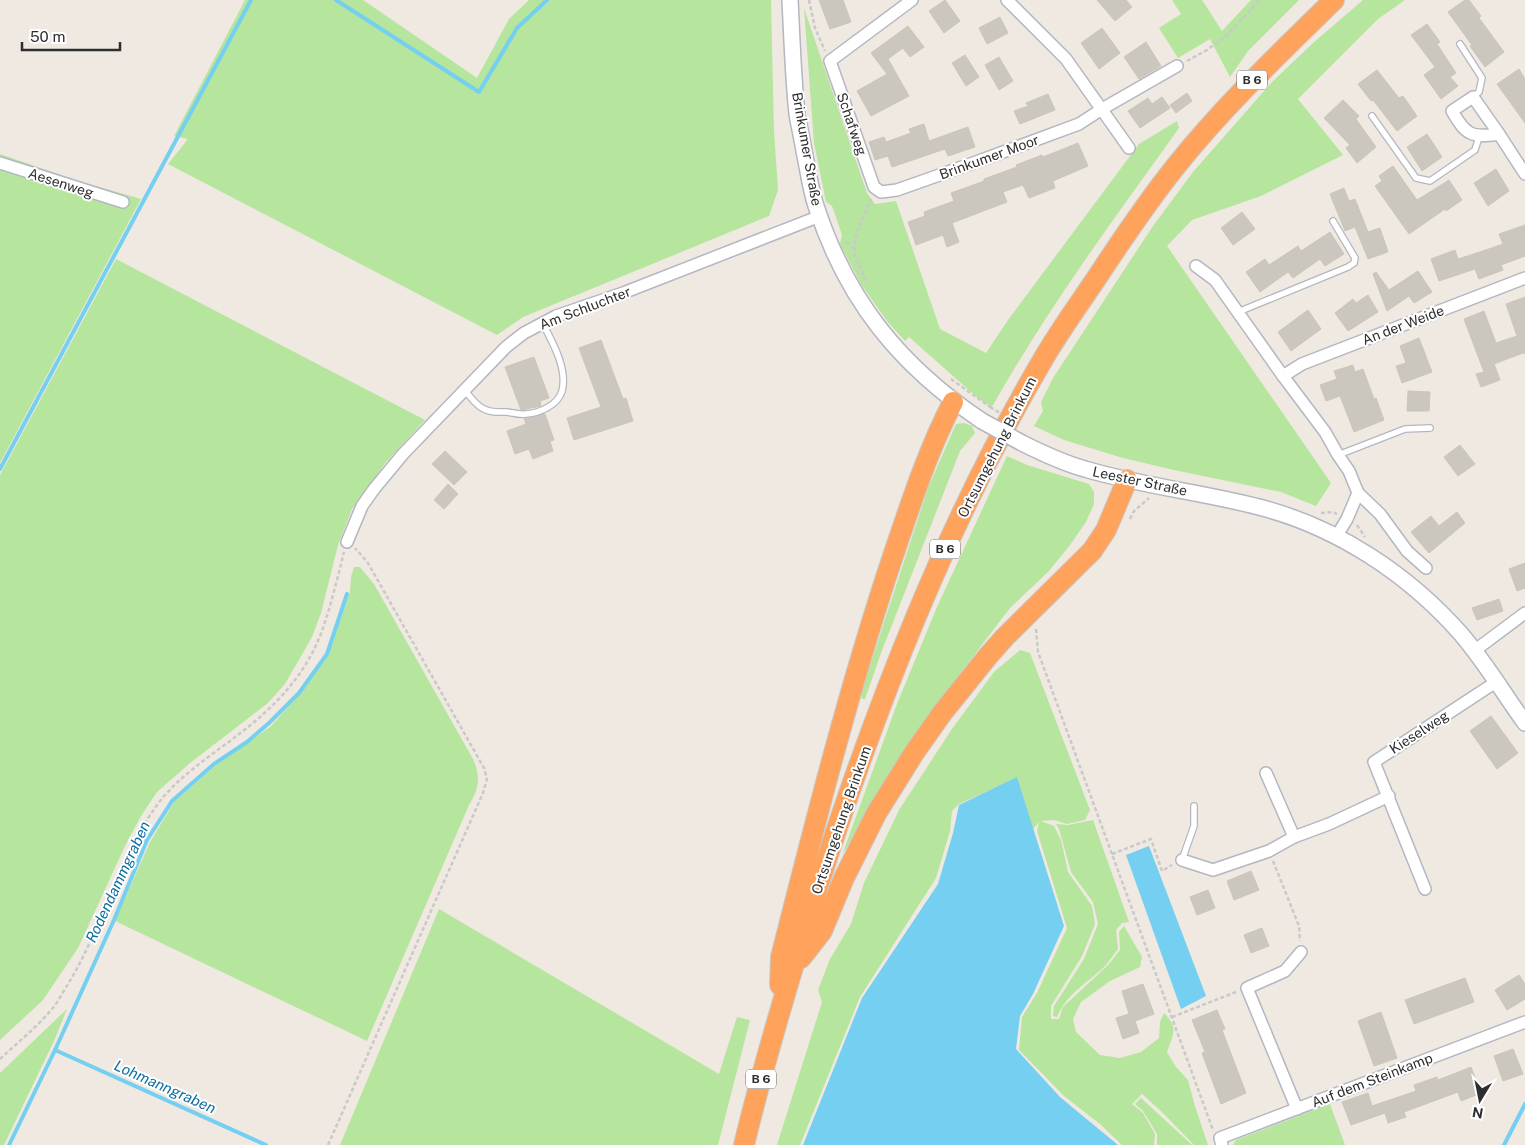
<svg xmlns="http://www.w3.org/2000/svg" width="1525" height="1145" font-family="'Public Sans',sans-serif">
<rect width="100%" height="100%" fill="#efe9e1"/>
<g fill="#b6e59e">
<polygon points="245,0 363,0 477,78 509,19 529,0 771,0 774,131 778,190 769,216 523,317 497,335 168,164 188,139 174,136"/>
<polygon points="1172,0 1202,0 1222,31 1251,0 1299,0 1248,51 1230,77 1210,39 1178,58 1159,28 1181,14"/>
<polygon points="1363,0 1405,0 1378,19 1298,99 1343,155 1261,196 1192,220 1167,246 1331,483 1316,506 1281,492 1174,470 1123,458 1064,440 1034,426 1043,411 1041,402 1053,378 1153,226 1193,172 1272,82 1313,43"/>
<path d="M804,8L867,193L875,204L896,201L940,329L986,353L1008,320L1139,144L1177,121L1179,128C1114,219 1047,309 992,407L979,399L909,337L905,341L887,321L861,284L840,244L842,235L832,206L826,202L814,143Z"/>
<polygon points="0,154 78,181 141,199 0,463"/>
<polygon points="116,259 425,420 386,462 352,509 338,545 321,613 312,637 285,684 268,703 190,763 157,792 141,816 125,846 78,948 43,1000 0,1040 0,475"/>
<polygon points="964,423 972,426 975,433 960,451 881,653 865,699 862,699 861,693 928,488 956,424"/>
<polygon points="1007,456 1027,465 1089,484 1094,492 1094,504 1086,522 1070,545 1049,571 1010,608 923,722 842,855 897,704 937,607"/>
<path d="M354,567H360L374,584L473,759C481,777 479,789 469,805L367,1041L115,921L150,842L174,802L215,766L271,726L300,694L328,656L350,592L351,577Z"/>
<path d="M1020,650L1030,653L1090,810L1085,820L1067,824L1054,820L1041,821L1054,826L1061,840L1068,872L1092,906L1095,924L1082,956L1051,1006V1019H1059L1063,1007L1108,965L1120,950L1119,932L1124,926L1142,957L1140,967L1110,981L1081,1002L1073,1019L1076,1032L1100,1055L1120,1058L1141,1052L1159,1038L1160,1022L1164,1013C1179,1028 1173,1034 1167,1052L1176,1067L1188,1080L1194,1103L1208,1145H1194L1163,1113L1142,1094L1132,1104L1143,1113L1155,1134L1154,1145H1122L1100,1124L1064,1096L1019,1050L1022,1017L1037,993L1067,928L1037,831L1039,822L1033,829L1017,778L959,804L952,811L950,831L936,878L860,997L800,1145H777L822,1002L818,990L830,959L851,924L864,883L899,810L952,729L994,672Z"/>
<path d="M1093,820L1129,922L1122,923L1116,930L1118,949C1114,954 1110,960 1106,965C1088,983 1068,992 1057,1017L1053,1016L1054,1006L1084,959L1098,924L1093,902L1071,872L1059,829L1056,824L1068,825Z"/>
<polygon points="439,909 719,1074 737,1017 750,1020 718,1145 340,1145"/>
<polygon points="67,1009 54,1041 4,1145 0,1145 0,1073"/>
<polygon points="1141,1098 1191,1144 1192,1145 1157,1145 1157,1134 1143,1111 1135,1104"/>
<polygon points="1330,1104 1345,1145 1233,1145 1236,1140"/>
</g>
<g fill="#75cff0">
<polygon points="1017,777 1064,926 1033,994 1020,1016 1016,1049 1060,1097 1118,1145 803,1145 862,998 938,884 953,833 959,805"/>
<polygon points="1149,846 1206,996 1181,1009 1126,855"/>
</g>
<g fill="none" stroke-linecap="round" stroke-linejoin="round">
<g stroke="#75cff0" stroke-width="4">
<polyline points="336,0 479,92 517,28 547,0"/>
<polyline points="0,469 251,0"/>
<polyline points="55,1050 266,1145"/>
<polyline points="9,1145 55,1050 114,920 147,840 172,801 214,764 247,742 269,723 299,693 327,654 347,594"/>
<polyline points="1504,1145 1525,1104"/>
</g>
</g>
<g fill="#cbc7bf" stroke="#cbc5ba">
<polygon points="819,0 843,0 851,22 830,29"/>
<polygon points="945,0 960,21 944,33 929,11"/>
<polygon points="1097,0 1126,0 1132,7 1115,21"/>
<polygon points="1465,0 1469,0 1481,16 1479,18 1504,52 1485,67 1470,46 1472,45 1448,12"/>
<polygon points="1000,17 1008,33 987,44 979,28"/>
<polygon points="1427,24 1440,42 1437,44 1456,73 1450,77 1458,86 1441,99 1424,75 1435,67 1411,35"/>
<polygon points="908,26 924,47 910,57 903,48 888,59 909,96 871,116 857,91 887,74 871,53"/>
<polygon points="1102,28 1120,53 1099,69 1081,43"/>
<polygon points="1146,42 1161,66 1139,79 1124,57"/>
<polygon points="965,55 979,77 966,86 952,63"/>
<polygon points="999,57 1013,81 999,90 985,65"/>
<polygon points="1519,69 1525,79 1525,123 1497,84"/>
<polygon points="1377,70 1399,98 1403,96 1417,116 1397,131 1373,100 1371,101 1358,84"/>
<polygon points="1187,93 1192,101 1176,113 1170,105"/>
<polygon points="1048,94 1055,110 1020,124 1014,111 1028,106 1026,103"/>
<polygon points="1162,97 1170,108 1140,128 1128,111 1148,98 1152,104"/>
<polygon points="1343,100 1359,116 1356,119 1376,147 1357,163 1346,148 1350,145 1324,118"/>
<polygon points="924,124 929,141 968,127 975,147 948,156 945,149 892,167 888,156 875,160 869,142 884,137 886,142 911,133 909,129"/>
<polygon points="1427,134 1442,157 1422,171 1407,147"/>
<polygon points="1078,143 1088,166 1053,181 1055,188 1029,198 1023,185 1003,192 1007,202 952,223 959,242 947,247 943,235 916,245 908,222 925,216 924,212 954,201 951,193 984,181 984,179 1017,167 1016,165 1042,155 1043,157"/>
<polygon points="1393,166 1417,200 1449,180 1462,200 1446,211 1445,209 1409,234 1375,186 1382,181 1379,176"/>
<polygon points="1496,169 1509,191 1488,206 1474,183"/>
<polygon points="1344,188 1349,201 1355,199 1368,232 1380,228 1388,252 1368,259 1355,227 1345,231 1330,194"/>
<polygon points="1242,212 1255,229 1233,245 1221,228"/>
<polygon points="1525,225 1525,256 1501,265 1503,270 1479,279 1475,269 1439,281 1431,259 1455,250 1458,259 1483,251 1503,244 1499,234"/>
<polygon points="1330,232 1344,254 1325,266 1320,259 1293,278 1288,272 1260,292 1246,272 1265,259 1269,265 1298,246 1301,251"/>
<polygon points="1418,271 1432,292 1414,303 1409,296 1387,311 1373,274 1376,272 1389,290"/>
<polygon points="1368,295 1378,312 1348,331 1335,313 1353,299 1356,303"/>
<polygon points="1525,297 1525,354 1523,353 1494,364 1500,380 1481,387 1476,374 1484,372 1464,319 1484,311 1496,343 1517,336 1506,304"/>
<polygon points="1308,310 1321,329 1291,351 1278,332"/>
<polygon points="1419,338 1432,372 1402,383 1396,366 1406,363 1400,346"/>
<polygon points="601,340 623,399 626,398 633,421 574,440 567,418 601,407 579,348"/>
<polygon points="534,357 549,398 540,401 541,406 521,410 505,367"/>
<polygon points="1353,365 1355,372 1363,369 1374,399 1376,398 1384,420 1354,432 1340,396 1326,401 1320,385 1337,379 1334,371"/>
<polygon points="1408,391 1430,392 1429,411 1407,411"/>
<polygon points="545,414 554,440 550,441 553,451 533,459 529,449 515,454 507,431 526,424 524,419"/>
<polygon points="1460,445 1475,464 1458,476 1444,457"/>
<polygon points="445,451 467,472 454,485 432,464"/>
<polygon points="448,484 458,494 444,509 434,500"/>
<polygon points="1457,512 1465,523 1429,553 1411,532 1431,516 1439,526"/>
<polygon points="1525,563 1525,588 1517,591 1509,569"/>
<polygon points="1499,599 1503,611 1477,620 1472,608"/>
<polygon points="1491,716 1518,753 1497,769 1470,731"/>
<polygon points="1251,871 1259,890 1234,900 1227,881"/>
<polygon points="1208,890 1215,908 1197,915 1190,897"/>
<polygon points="1262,928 1269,946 1251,953 1244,935"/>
<polygon points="1519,975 1525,984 1525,999 1507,1010 1495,990"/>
<polygon points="1465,978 1474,1002 1414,1024 1405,1000"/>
<polygon points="1143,984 1154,1014 1135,1021 1139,1033 1123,1039 1116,1018 1129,1014 1122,991"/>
<polygon points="1217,1010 1225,1029 1222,1030 1246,1093 1221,1104 1202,1053 1205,1052 1192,1020"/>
<polygon points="1381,1012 1397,1058 1374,1066 1358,1021"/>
<polygon points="1513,1049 1523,1074 1503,1081 1494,1056"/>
<polygon points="1471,1067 1481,1093 1461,1101 1458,1092 1404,1112 1406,1117 1388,1123 1385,1113 1351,1125 1342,1102 1368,1093 1372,1106 1416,1091 1414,1085 1437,1077 1438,1080"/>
</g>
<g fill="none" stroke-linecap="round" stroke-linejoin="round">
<defs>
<g id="lane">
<polyline points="1460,44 1482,78 1479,92 1473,97"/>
<polyline points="1372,116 1416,178 1430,181 1475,150 1479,137"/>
<polyline points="1238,312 1348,267 1354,263 1355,258 1333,221"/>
<path d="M465,391C471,397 476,406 484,409C491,413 499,412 507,412C513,413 520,415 526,414C540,413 558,405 562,391C568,369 552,341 542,322"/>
<polyline points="1338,455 1405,429 1430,428"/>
<polyline points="1182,860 1194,826 1194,806"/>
</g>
<g id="street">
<polyline points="912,0 830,61 874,187 881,192 897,190 976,162 1079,124 1102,109 1177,66"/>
<polyline points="1007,0 1066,59 1129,148"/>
<path d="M1499,134L1473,97L1452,111C1466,135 1471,138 1499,134L1525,174"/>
<polyline points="0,163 123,202"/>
<polyline points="1196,266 1215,280 1283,376 1325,432 1338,455 1349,471 1358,493 1347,519 1336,537"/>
<polyline points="1283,376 1302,364 1525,278"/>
<polyline points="1358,493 1380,514 1407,551 1426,568"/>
<polyline points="347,542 362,506 374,489 403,454 506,347 524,333 556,316 623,293 820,216"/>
<polyline points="1474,651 1525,613"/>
<polyline points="1266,773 1294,837"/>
<polyline points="1182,860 1213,870 1269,851 1294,837 1329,824 1389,796"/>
<polyline points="1425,889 1374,762 1496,682"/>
<polyline points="1297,1109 1247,988 1285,971 1301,952"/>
<polyline points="1222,1145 1220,1138 1525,1022"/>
</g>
<g id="secondary">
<path d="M790,0C792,38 793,76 797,114C799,126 802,138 804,151C808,169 810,188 816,206C847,301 900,366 982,421"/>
<path d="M1022,443C1042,453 1063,463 1085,469C1142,486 1201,492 1259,507C1337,527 1408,574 1461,634C1485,662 1504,694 1525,723"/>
</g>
<g id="highway">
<polyline points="801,958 822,931 844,878 876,814 914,753 943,712 988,656 1005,637 1092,551 1106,530 1127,480"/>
<path d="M780,985L781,957C814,827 847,696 889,568C908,512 926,454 953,402"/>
<path d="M744,1145C765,1058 791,972 818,886C877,703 947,522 1045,356C1061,329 1079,304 1096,279C1121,241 1147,202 1176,166C1224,106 1279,54 1334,0"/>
</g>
</defs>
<use href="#lane" stroke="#b4b7c1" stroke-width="8"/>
<use href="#street" stroke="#b4b7c1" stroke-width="14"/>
<use href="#secondary" stroke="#b4b7c1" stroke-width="18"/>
<use href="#highway" stroke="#c9c9c9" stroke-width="22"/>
<g stroke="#c9c9c9" stroke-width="2.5" stroke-dasharray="4 2.5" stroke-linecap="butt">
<polyline points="809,0 815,28 825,51"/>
<polyline points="1187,61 1207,50 1227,35 1260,0"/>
<polyline points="846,242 854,249"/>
<polyline points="866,281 854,252 856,235 871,199"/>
<polyline points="951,379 990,407"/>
<polyline points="1321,513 1333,512 1337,514"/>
<polyline points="1130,519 1134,511 1149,498"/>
<polyline points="1357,525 1365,537"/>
<polyline points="1036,629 1038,652 1213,1130"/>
<polyline points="1112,854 1151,839 1162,871 1172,865"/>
<polyline points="1273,861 1299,926 1300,941"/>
<polyline points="1172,1017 1236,992"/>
<path d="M0,1059C17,1043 37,1027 52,1009C58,1002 63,992 68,984C103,927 118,859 157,805C178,776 215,753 243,731C279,703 310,669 324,625C332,601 338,576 344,552"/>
<polyline points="328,1145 483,793 487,779 484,768 368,563 355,548"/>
</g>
<use href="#lane" stroke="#fff" stroke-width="5.5"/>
<use href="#street" stroke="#fff" stroke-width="11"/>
<use href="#secondary" stroke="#fff" stroke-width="15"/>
<use href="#highway" stroke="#ffa35c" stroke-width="20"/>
<defs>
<polyline id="secondary-bridge" points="982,421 1022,443"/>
</defs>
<use href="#secondary-bridge" stroke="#b4b7c1" stroke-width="18" stroke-linecap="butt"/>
<polyline stroke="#c9c9c9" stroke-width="2.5" stroke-dasharray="4 2.5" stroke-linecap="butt" points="990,407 1000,413"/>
<use href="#secondary-bridge" stroke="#fff" stroke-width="15"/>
</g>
<g text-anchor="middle" stroke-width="4" stroke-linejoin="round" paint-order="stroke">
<g fill="#fff" stroke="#6d6d6d" stroke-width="1">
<rect x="1237" y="70.5" width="30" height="19" rx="4"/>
<rect x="930" y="539.5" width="30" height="19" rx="4"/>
<rect x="746" y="1069.5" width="30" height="19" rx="4"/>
</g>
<g font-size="12" font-weight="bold" fill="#2e2e2e">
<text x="1252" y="84">B 6</text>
<text x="945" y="553">B 6</text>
<text x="761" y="1083">B 6</text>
</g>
<g font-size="14" fill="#2e2e2e" stroke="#fff">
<text transform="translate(852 124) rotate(71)" y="5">Schafweg</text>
<text transform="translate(807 149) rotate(80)" y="5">Brinkumer Straße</text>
<text transform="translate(989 157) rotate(-20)" y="5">Brinkumer Moor</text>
<text transform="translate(61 183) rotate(18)" y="5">Aesenweg</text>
<text transform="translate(585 308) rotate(-21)" y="5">Am Schluchter</text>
<text transform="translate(1403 325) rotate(-21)" y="5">An der Weide</text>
<text transform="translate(997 447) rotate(-63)" y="5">Ortsumgehung Brinkum</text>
<text transform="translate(1140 481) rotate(12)" y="5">Leester Straße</text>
<text transform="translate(1419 732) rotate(-33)" y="5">Kieselweg</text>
<text transform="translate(841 820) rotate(-71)" y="5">Ortsumgehung Brinkum</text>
<text transform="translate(1372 1080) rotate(-21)" y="5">Auf dem Steinkamp</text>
</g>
<g font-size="15" font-style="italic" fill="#0d6fa3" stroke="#fff">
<text transform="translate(118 882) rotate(-65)" y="5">Rodendammgraben</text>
<text transform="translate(165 1087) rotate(24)" y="5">Lohmanngraben</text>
</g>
</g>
<g transform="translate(1480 1100) rotate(190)" stroke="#ffffff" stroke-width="4" paint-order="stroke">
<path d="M0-4L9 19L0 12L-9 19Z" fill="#2e2e2e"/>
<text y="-8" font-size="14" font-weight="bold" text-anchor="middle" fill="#2e2e2e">N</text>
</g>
<path d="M22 42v8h98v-8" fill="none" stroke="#2e2e2e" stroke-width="2.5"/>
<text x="30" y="42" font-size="15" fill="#2e2e2e" stroke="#ffffff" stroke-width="4" paint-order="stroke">50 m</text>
</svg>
